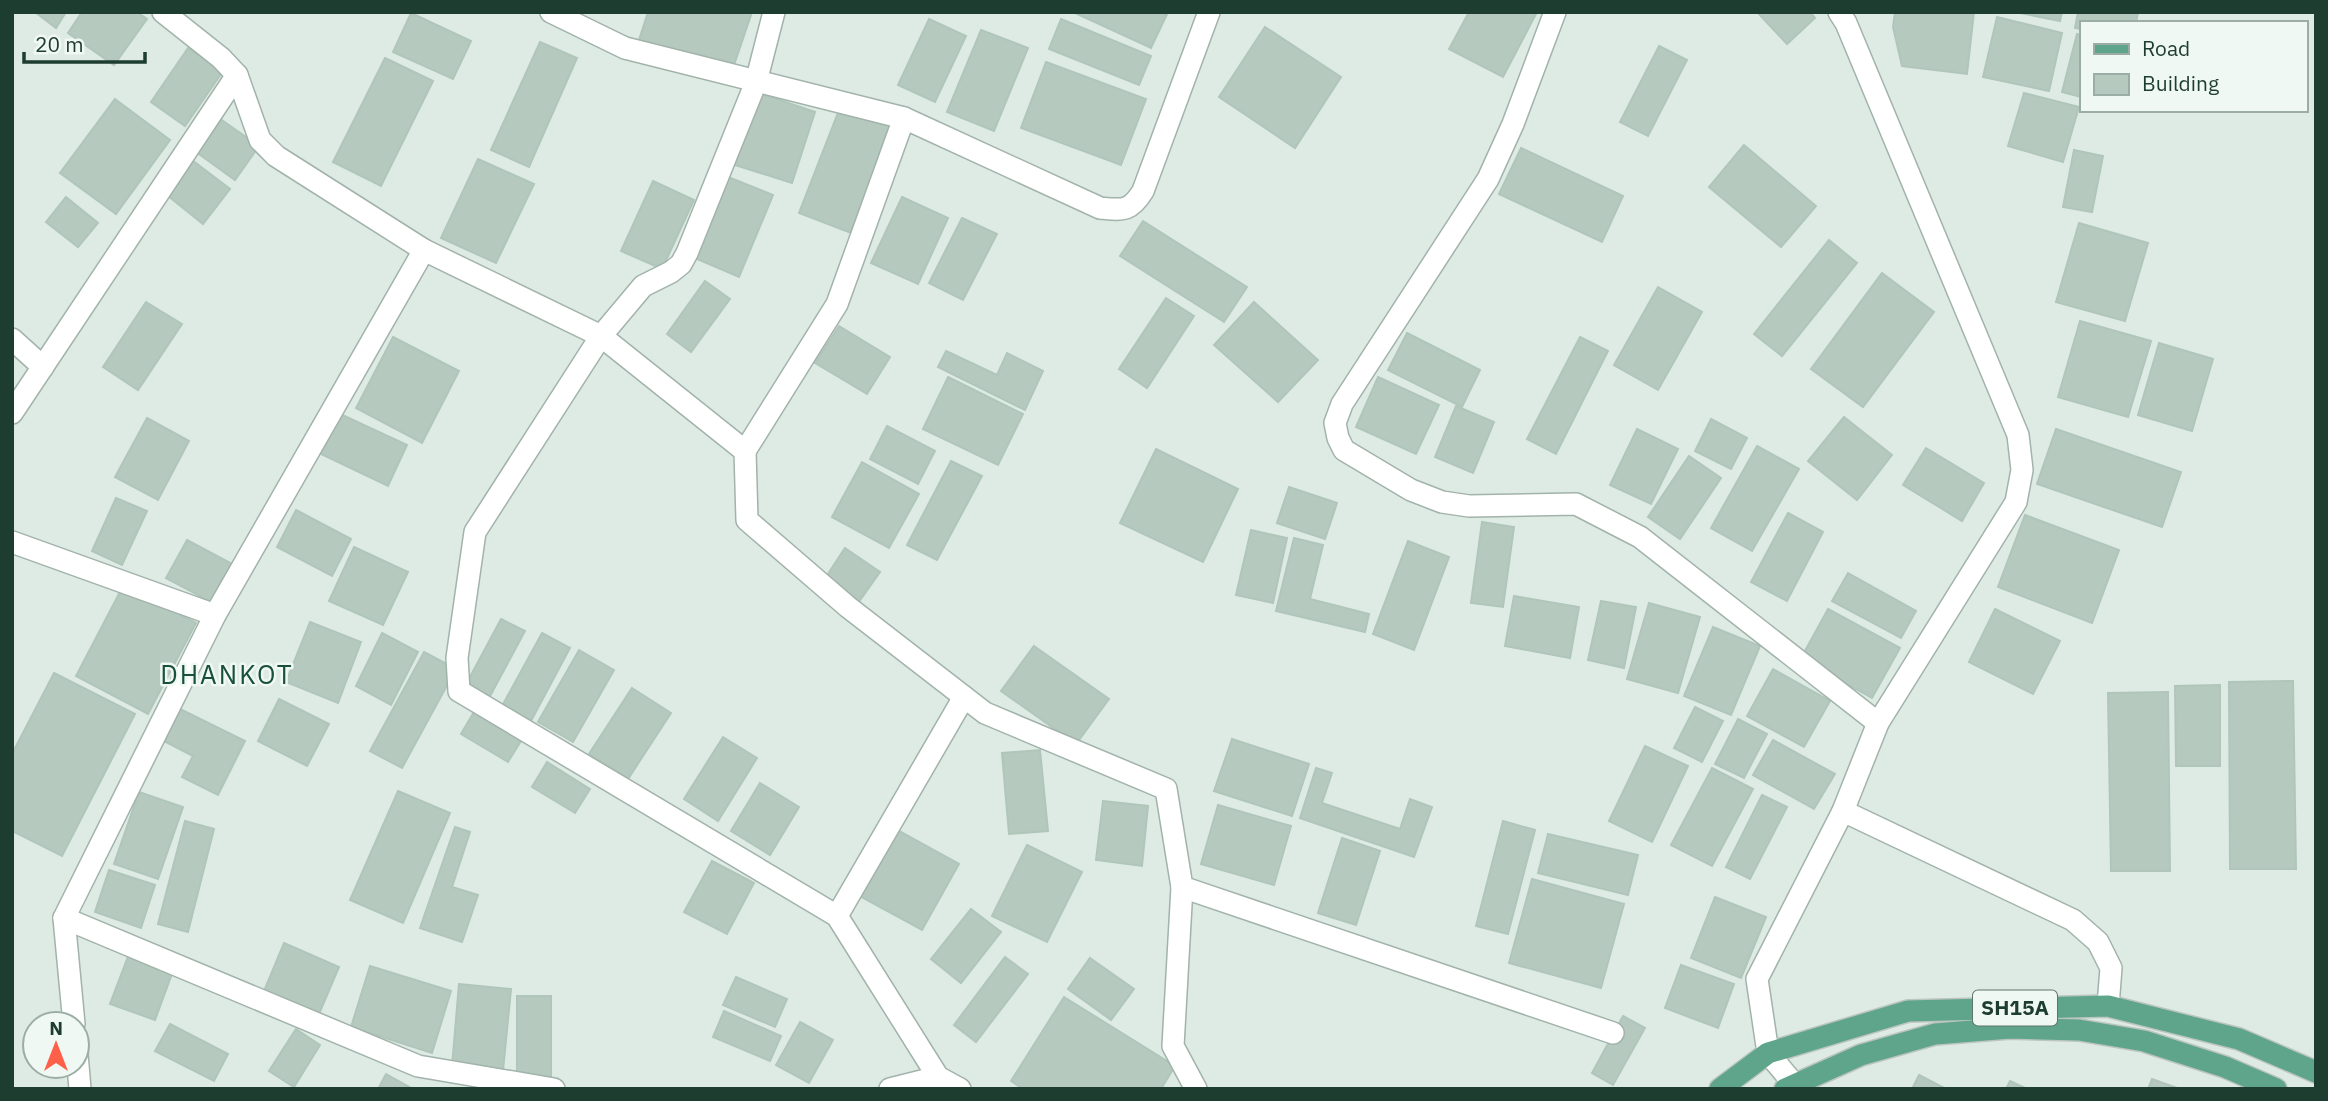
<svg xmlns="http://www.w3.org/2000/svg" width="2328" height="1101" font-family="'IBM Plex Sans',sans-serif">
<rect width="100%" height="100%" fill="#deebe4"/>
<g fill="#b6c9bf" stroke="#b0c6ba" stroke-width="2">
<polygon points="35,12 66,12 56,28"/>
<polygon points="82,12 137,12 147,19 114,65 68,33"/>
<polygon points="648,12 752,12 732,71 639,40"/>
<polygon points="1073,12 1168,12 1151,48"/>
<polygon points="1469,12 1537,12 1503,77 1449,49"/>
<polygon points="1757,12 1810,12 1815,18 1787,44"/>
<polygon points="1895,12 1974,12 1967,74 1902,66 1893,27"/>
<polygon points="2015,12 2062,12 2060,21"/>
<polygon points="2078,12 2138,12 2136,23 2081,23 2081,29 2075,28"/>
<polygon points="411,13 471,41 453,79 393,52"/>
<polygon points="1997,17 2062,33 2049,91 1983,77"/>
<polygon points="929,19 966,36 935,102 898,85"/>
<polygon points="1061,19 1151,56 1139,85 1049,49"/>
<polygon points="1265,27 1341,77 1295,148 1219,97"/>
<polygon points="981,30 1028,48 994,131 947,112"/>
<polygon points="2077,34 2081,35 2081,97 2062,92"/>
<polygon points="540,42 577,58 529,167 491,150"/>
<polygon points="1659,46 1687,60 1648,136 1620,122"/>
<polygon points="188,48 223,71 185,126 151,102"/>
<polygon points="385,58 433,81 381,186 333,162"/>
<polygon points="1046,62 1146,99 1121,165 1021,128"/>
<polygon points="753,91 815,112 792,183 729,163"/>
<polygon points="2024,93 2079,107 2063,162 2008,146"/>
<polygon points="115,99 170,140 116,214 60,173"/>
<polygon points="841,105 893,126 851,233 799,213"/>
<polygon points="216,116 259,146 235,180 192,149"/>
<polygon points="1744,145 1816,206 1781,247 1709,187"/>
<polygon points="1521,148 1623,196 1602,242 1499,194"/>
<polygon points="2074,150 2103,156 2092,212 2063,207"/>
<polygon points="188,157 230,189 203,224 162,191"/>
<polygon points="478,159 534,184 496,263 441,238"/>
<polygon points="723,175 773,195 739,277 690,256"/>
<polygon points="653,181 694,200 662,269 621,251"/>
<polygon points="66,197 98,223 78,247 46,222"/>
<polygon points="902,197 948,218 918,284 871,263"/>
<polygon points="962,218 997,234 963,300 929,283"/>
<polygon points="1143,221 1247,287 1224,322 1120,256"/>
<polygon points="2079,223 2148,243 2125,321 2056,302"/>
<polygon points="1829,240 1857,263 1782,356 1754,334"/>
<polygon points="1882,273 1934,312 1863,407 1811,369"/>
<polygon points="705,281 730,299 691,352 667,334"/>
<polygon points="1658,287 1702,312 1658,390 1614,365"/>
<polygon points="1166,298 1194,316 1147,388 1119,369"/>
<polygon points="146,302 182,324 138,390 103,367"/>
<polygon points="1254,302 1318,360 1278,402 1214,345"/>
<polygon points="2080,321 2151,341 2128,417 2058,397"/>
<polygon points="839,326 890,357 867,394 815,363"/>
<polygon points="1407,333 1480,370 1462,407 1388,370"/>
<polygon points="393,337 459,371 422,443 356,408"/>
<polygon points="1580,337 1608,351 1556,454 1527,439"/>
<polygon points="2159,343 2213,359 2192,431 2138,415"/>
<polygon points="946,351 997,375 1007,353 1043,371 1025,410 938,367"/>
<polygon points="948,377 1023,414 998,465 923,429"/>
<polygon points="1378,377 1439,405 1416,454 1356,427"/>
<polygon points="1456,406 1494,422 1473,473 1435,457"/>
<polygon points="338,413 407,445 388,486 319,453"/>
<polygon points="1844,417 1892,455 1857,500 1808,461"/>
<polygon points="147,418 189,441 158,500 115,477"/>
<polygon points="1711,419 1747,438 1731,469 1695,451"/>
<polygon points="887,426 935,451 918,484 870,459"/>
<polygon points="1637,429 1678,449 1651,504 1610,485"/>
<polygon points="2056,429 2181,472 2162,527 2037,484"/>
<polygon points="1757,446 1799,469 1752,551 1711,528"/>
<polygon points="1926,448 1984,483 1962,521 1903,485"/>
<polygon points="1156,449 1238,489 1203,562 1120,523"/>
<polygon points="1689,456 1721,478 1680,539 1648,517"/>
<polygon points="951,461 982,476 937,560 907,545"/>
<polygon points="862,462 919,494 889,548 832,517"/>
<polygon points="1289,487 1337,503 1325,539 1277,523"/>
<polygon points="116,498 147,511 122,565 92,551"/>
<polygon points="296,510 351,539 332,576 277,547"/>
<polygon points="1788,513 1823,532 1787,601 1751,582"/>
<polygon points="2025,515 2119,550 2092,623 1998,587"/>
<polygon points="1482,522 1514,527 1503,607 1471,603"/>
<polygon points="1251,530 1287,538 1273,603 1236,595"/>
<polygon points="1294,538 1323,545 1310,599 1369,614 1365,632 1276,611"/>
<polygon points="187,540 232,564 211,602 166,578"/>
<polygon points="1408,541 1449,557 1414,650 1373,634"/>
<polygon points="354,547 408,572 383,625 329,601"/>
<polygon points="845,548 880,572 858,603 824,580"/>
<polygon points="1848,573 1916,611 1901,638 1832,601"/>
<polygon points="123,586 196,623 148,714 76,676"/>
<polygon points="1514,596 1579,607 1570,658 1505,646"/>
<polygon points="1601,601 1636,607 1624,668 1588,660"/>
<polygon points="1649,603 1700,617 1678,693 1627,679"/>
<polygon points="1828,609 1900,648 1872,698 1801,658"/>
<polygon points="1995,609 2060,641 2033,694 1969,662"/>
<polygon points="501,619 525,631 488,700 464,688"/>
<polygon points="310,622 361,642 338,703 286,682"/>
<polygon points="1713,627 1760,646 1731,715 1684,696"/>
<polygon points="382,633 418,652 391,705 356,686"/>
<polygon points="542,633 570,648 531,721 502,706"/>
<polygon points="1034,646 1109,699 1076,744 1001,691"/>
<polygon points="579,650 614,670 573,742 538,722"/>
<polygon points="424,652 456,669 402,768 370,751"/>
<polygon points="1773,669 1830,701 1804,747 1747,716"/>
<polygon points="54,673 135,714 62,856 12,831 12,754"/>
<polygon points="2293,681 2296,869 2230,869 2229,682"/>
<polygon points="2220,685 2220,766 2176,766 2175,686"/>
<polygon points="632,688 671,713 628,779 589,754"/>
<polygon points="2168,692 2170,871 2111,871 2108,693"/>
<polygon points="279,699 329,724 307,766 258,741"/>
<polygon points="477,707 524,736 508,762 461,734"/>
<polygon points="1695,707 1723,721 1702,762 1674,748"/>
<polygon points="180,709 245,741 218,795 182,777 193,756 164,741"/>
<polygon points="1738,719 1767,734 1744,778 1715,764"/>
<polygon points="723,737 757,758 718,821 684,799"/>
<polygon points="1232,739 1309,764 1292,816 1214,791"/>
<polygon points="1773,740 1835,774 1814,809 1753,775"/>
<polygon points="1645,746 1688,766 1652,842 1609,821"/>
<polygon points="1040,750 1048,831 1009,834 1002,753"/>
<polygon points="547,762 590,789 575,813 532,787"/>
<polygon points="1316,768 1332,773 1322,803 1400,829 1410,799 1432,807 1414,857 1300,818"/>
<polygon points="1712,768 1753,789 1712,866 1671,845"/>
<polygon points="760,783 799,807 770,855 731,831"/>
<polygon points="398,791 450,813 403,923 350,900"/>
<polygon points="139,792 183,807 158,879 114,864"/>
<polygon points="1762,795 1787,807 1750,879 1726,867"/>
<polygon points="1103,801 1148,806 1142,866 1096,860"/>
<polygon points="1218,805 1291,826 1274,885 1201,864"/>
<polygon points="185,821 214,829 188,932 158,924"/>
<polygon points="1503,821 1535,830 1508,934 1476,926"/>
<polygon points="455,827 470,832 452,887 478,895 462,942 420,928"/>
<polygon points="894,828 959,864 922,930 858,895"/>
<polygon points="1548,834 1638,855 1628,895 1538,873"/>
<polygon points="1342,838 1380,851 1356,925 1318,913"/>
<polygon points="1027,845 1082,872 1047,942 992,916"/>
<polygon points="712,861 754,883 727,934 684,912"/>
<polygon points="109,870 155,885 141,928 95,912"/>
<polygon points="1532,879 1624,904 1601,988 1509,963"/>
<polygon points="1715,897 1766,917 1741,978 1691,958"/>
<polygon points="971,909 1001,932 961,983 931,959"/>
<polygon points="284,943 339,967 319,1014 264,991"/>
<polygon points="129,954 173,971 155,1020 110,1004"/>
<polygon points="1005,957 1028,974 976,1042 954,1025"/>
<polygon points="1090,958 1134,989 1111,1020 1068,989"/>
<polygon points="1681,965 1734,984 1718,1028 1665,1008"/>
<polygon points="370,966 451,991 432,1053 351,1027"/>
<polygon points="736,977 787,999 775,1027 723,1005"/>
<polygon points="459,984 511,989 503,1071 452,1066"/>
<rect x="517" y="996" width="34" height="84"/>
<polygon points="1064,997 1175,1066 1161,1089 1023,1089 1011,1081"/>
<polygon points="724,1011 781,1036 770,1061 713,1037"/>
<polygon points="1623,1016 1645,1028 1613,1085 1592,1073"/>
<polygon points="800,1022 833,1040 809,1083 776,1065"/>
<polygon points="170,1024 228,1054 214,1081 155,1051"/>
<polygon points="296,1029 320,1045 294,1087 269,1071"/>
<polygon points="386,1074 413,1089 378,1089"/>
<polygon points="1919,1075 1946,1089 1912,1089"/>
<polygon points="2152,1079 2177,1088 2177,1089 2148,1089"/>
<polygon points="2010,1081 2027,1089 2006,1089"/>
</g>
<g fill="none" stroke-linecap="round" stroke-linejoin="round">
<defs>
<g id="street">
<polyline points="163,12 221,58 237,75 260,140 276,156 424,250 601,336 745,451 747,520 848,607 985,713 1166,789 1182,887 1613,1033"/>
<path d="M551,12L625,48L904,118L1100,208C1123,210 1130,212 1143,191L1209,12"/>
<polyline points="774,12 756,82 687,253 681,264 671,272 643,286 601,336 475,532 457,658 459,691 837,916 938,1077 960,1089"/>
<polyline points="1555,12 1513,124 1488,179 1342,404 1335,423 1338,438 1344,450 1411,490 1442,502 1469,506 1576,504 1640,537 1878,723"/>
<polyline points="12,339 43,367"/>
<polyline points="12,413 237,75"/>
<polyline points="745,451 837,304 904,118"/>
<polyline points="12,542 215,615"/>
<polyline points="1843,811 2073,920 2098,942 2111,968 2108,1006"/>
<polyline points="1182,887 1173,1046 1196,1089"/>
<polyline points="837,916 964,697"/>
<polyline points="64,918 418,1066 554,1089"/>
<polyline points="74,1024 64,918 215,615 424,250"/>
<polyline points="77,1054 80,1089"/>
<polyline points="1793,1083 1768,1053 1757,979 1843,811 1878,723 2016,502 2022,470 2018,435 1846,23 1839,12"/>
<polyline points="890,1089 938,1077"/>
</g>
<g id="primary">
<polyline points="1720,1089 1768,1053 1908,1011 2108,1006 2239,1039 2316,1072"/>
<polyline points="1785,1089 1861,1055 1935,1034 2010,1028 2079,1030 2144,1041 2225,1067 2276,1089"/>
</g>
</defs>
<use href="#street" stroke="#a1b3ab" stroke-width="24"/>
<use href="#primary" stroke="#bcc5c1" stroke-width="24"/>
<use href="#street" stroke="#fff" stroke-width="21"/>
<use href="#primary" stroke="#5ea58b" stroke-width="21"/>
</g>
<g text-anchor="middle" stroke-width="5" stroke-linejoin="round" paint-order="stroke">
<rect fill="#eff8f2" stroke="#5d756b" stroke-width="2" x="1973" y="990.5" width="84" height="35" rx="5"/>
<g font-size="21" font-weight="bold" fill="#1e3d31">
<text x="2015" y="1015">SH15A</text>
</g>
<g font-size="26" letter-spacing="2" fill="#18503c" stroke="#eff8f2">
<text x="227" y="684">DHANKOT</text>
</g>
</g>
<rect width="2328" height="1101" fill="none" stroke="#1e3d31" stroke-width="28"/>
<rect x="2080" y="21" width="228" height="91" fill="#eff8f2" stroke="#9bada5" stroke-width="2"/>
<rect x="2094" y="44" width="35" height="10" fill="#5ea58b" stroke="#9bada5" stroke-width="2"/>
<text x="2142" y="56" font-size="21" fill="#1e3d31">Road</text>
<rect x="2094" y="74" width="35" height="21" fill="#b6c9bf" stroke="#9bada5" stroke-width="2"/>
<text x="2142" y="91" font-size="21" fill="#1e3d31">Building</text>
<g transform="translate(56 1045)"><circle r="33" fill="#eff8f2" stroke="#9bada5" stroke-width="2"/>
<path d="M0-5L12 26L0 18L-12 26Z" fill="#ff6049"/>
<text y="-10" font-size="19" font-weight="bold" text-anchor="middle" fill="#1e3d31">N</text>
</g>
<path d="M24 52v10h121v-10" fill="none" stroke="#1e3d31" stroke-width="3.5"/>
<text x="35" y="52" font-size="21" fill="#1e3d31" stroke="#eff8f2" stroke-width="5" paint-order="stroke">20 m</text>
</svg>
